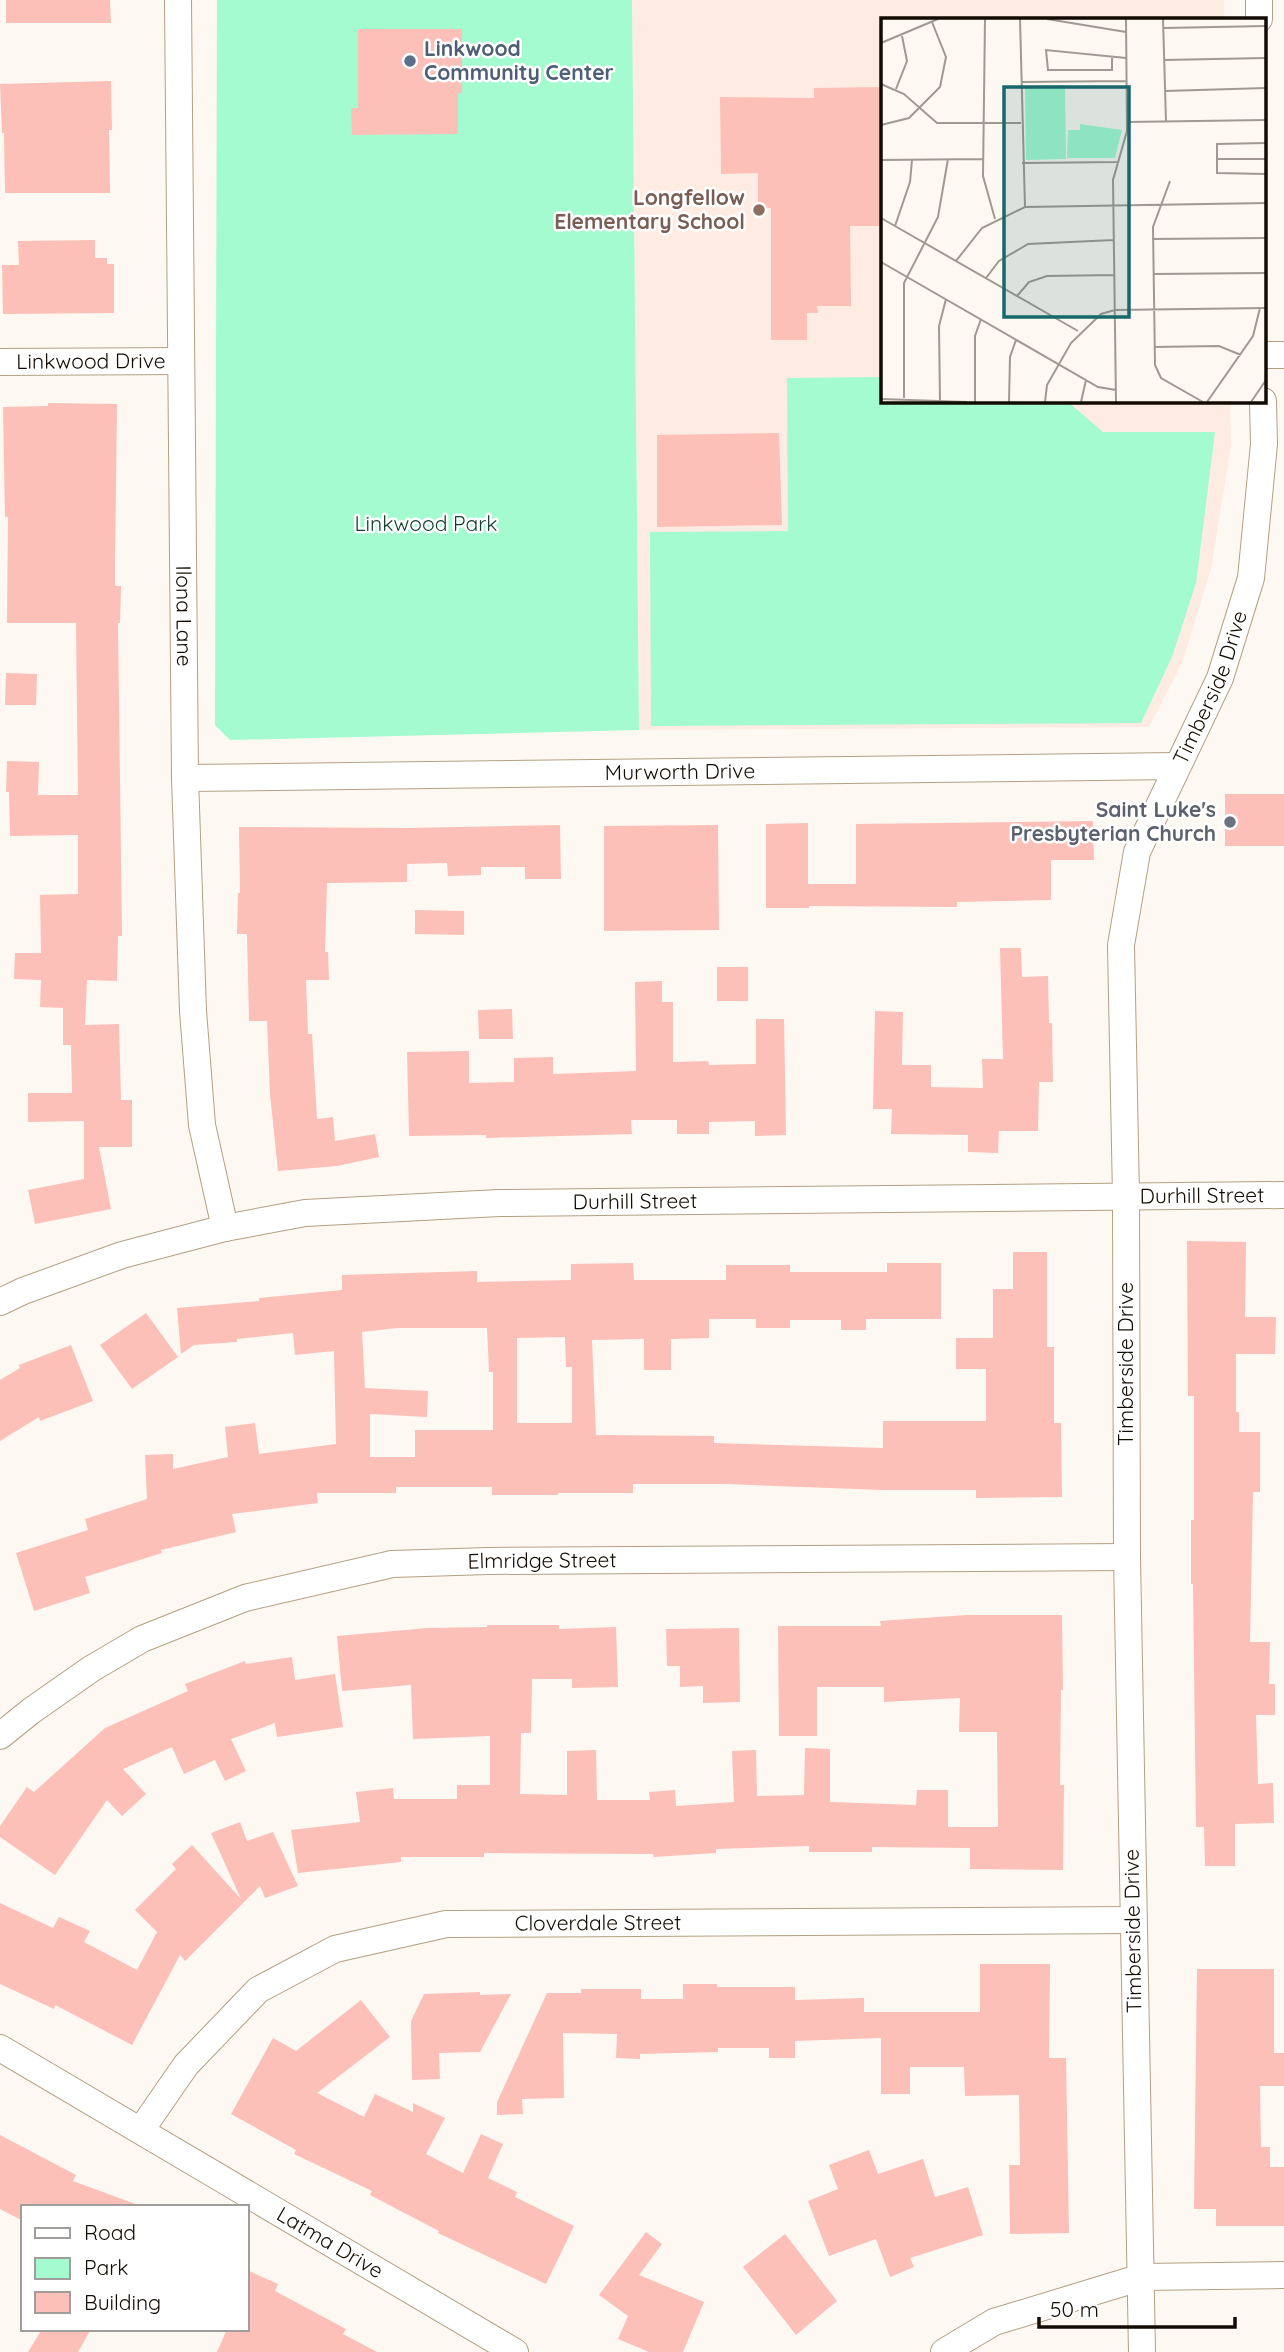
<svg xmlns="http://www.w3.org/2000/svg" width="1284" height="2352" font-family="Quicksand,sans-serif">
<rect width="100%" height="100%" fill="#fdf8f2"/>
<!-- education -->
<path fill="#feebe2" d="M632 0H1224V19H883V401H1230L1231 445 1211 569 1182 663 1149 727 639 730Z"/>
<!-- green -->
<path fill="#a3fbcf" d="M217 0H632L639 730 230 740 215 725Z
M883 377V401H1067L1103 432H1215L1196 583 1172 657 1141 723 651 726 650 532 788 531 787 378Z"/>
<!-- building -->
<path fill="#fcc0b8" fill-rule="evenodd" d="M6 0H110L111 23H6Z
M358 29H462V93H458V134L352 135 351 108H358Z
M111 81 112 130H109L110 193H5L4 133H2L0 84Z
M883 87V226H850L851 306H817L818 313H807V340H771V208H758V173L721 174 720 97 814 98V88Z
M95 240V258H107V264H114V313L3 314 2 265H19L18 241Z
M48 403 117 404 115 563V586H121L120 623H118L122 936H118L117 981 87 980 85 1025 119 1024 121 1100H132V1147H99L111 1209 35 1224 28 1190 84 1179V1121L28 1122V1093H72L71 1045H63V1008L40 1007 41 980 14 979 15 953H41L40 895 78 894V835L10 836 9 792H6L7 761 39 762 38 795H78L76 623H7L8 517H5L3 407 48 406Z
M779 433 782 525 657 527V435Z
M6 673 37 674 36 705H5Z
M1225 794H1284V846H1225Z
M1093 821 1094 860H1051V900L957 902V907L809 906V908H766V824L808 823V884H856V824Z
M560 825 561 879H525V867H481V875L448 876 447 863 407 864V882L327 883 325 952H328L329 980H306L308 1034H312L317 1119 333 1117 335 1141 375 1134 379 1157 337 1166 278 1171 270 1094 267 1021H249L247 934H237L238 893H240L239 827 406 828Z
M718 825 719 930 604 931V826Z
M415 910 464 911V935L415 934Z
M1000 948H1021L1022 977 1048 976 1049 1023H1052L1053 1082H1039L1038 1131H999L998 1153 968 1152V1135L891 1134 892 1109H873L875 1011 903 1012 902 1065H931V1087L983 1088 982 1059H1003Z
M717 967H748V1001H717Z
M662 981V1002H673V1062L708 1061 709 1065 756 1064V1019H784L786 1135 755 1136V1121L709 1122V1134H677V1120H631L632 1134 486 1138V1135L409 1136 407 1052 469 1051V1083L514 1082V1058L553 1057V1074L636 1071 635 982Z
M512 1009 513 1039H479L478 1010Z
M1187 1241 1246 1242 1245 1317H1276L1275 1354H1236V1412H1239V1432H1260V1492H1253L1250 1642H1270L1269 1684H1275V1715H1256L1258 1784 1273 1783 1274 1823 1235 1824V1866H1205L1204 1827H1196L1193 1584H1191V1520H1194V1396H1188Z
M1013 1252H1047V1347H1054V1423H1061L1062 1497 976 1498V1490H883L726 1484H633V1493H558V1495H492V1487H396V1493H317L318 1503 232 1514 236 1532 161 1550 162 1553 85 1577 90 1593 34 1611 16 1553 88 1530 85 1519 147 1499 145 1455 173 1454V1469L228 1457 225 1427 255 1423 259 1454 336 1444 334 1351 295 1355 293 1333 237 1339V1342L194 1345 181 1354 177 1308 259 1301V1298L342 1290V1275L477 1271V1282L571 1280V1264L633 1263 634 1280H726V1265H790V1272H887V1263H941V1319H866V1330H841V1320H790V1328H756V1319H709V1338L671 1339V1370H644V1339L592 1340 596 1435 714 1436V1443L883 1448V1421H986V1369H956V1338H993V1289H1013ZM397 1328H487L489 1372H493V1430H415V1457H370V1414L427 1417 428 1391 365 1388 362 1332ZM565 1337 566 1367H572V1423H517V1338Z
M146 1313 178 1357 132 1389 100 1345Z
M71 1345 93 1401 40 1421 39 1417 0 1441V1380L20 1368 19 1365Z
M966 1615H1062L1063 1690H1061L1060 1785H1064L1063 1870 970 1869V1848L872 1847V1852H809V1846L716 1849V1853L654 1857 653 1854 484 1853V1857H401V1862L298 1873 291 1830 360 1822 356 1792 393 1788 394 1799H457V1785H490V1736L413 1739 411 1685 342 1691 337 1636 428 1628 487 1627V1625H559V1629L616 1627 618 1687 572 1688V1679H532L531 1733H521L520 1794 567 1795V1751L596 1750 597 1800H650L649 1792 675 1790 676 1806 734 1802 732 1751 756 1750 757 1796 804 1795 805 1748 830 1749V1802L916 1805 917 1790H948V1827H998L997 1732H959L960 1698 884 1702V1687H817V1736H779L778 1626H881L880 1621Z
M739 1628 740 1702 703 1703V1686L680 1687V1666H667L666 1629Z
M292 1657 295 1680 335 1674 343 1727 277 1737 275 1723 231 1739 246 1771 225 1781 215 1760 184 1774 172 1747 123 1769 146 1794 122 1816 107 1800 55 1875 0 1837V1826L27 1787 34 1792 105 1728 188 1691 185 1684 245 1661 246 1664Z
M240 1822 247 1841 273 1832 298 1886 265 1898 260 1886 185 1961 180 1955 132 2045 55 2005 54 2009 0 1984V1903L53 1928 59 1917 90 1931 84 1942 137 1970 157 1932 135 1910 176 1869 172 1864 192 1845 241 1899 211 1833Z
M980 1964H1050L1049 2058H1066L1069 2233 1010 2234 1009 2165H1020L1019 2095 965 2096 964 2067H910V2094H881V2038L795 2041V2058H769V2048H718V2052L640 2054V2059L616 2058 617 2034 563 2033 564 2098 522 2099 523 2114 497 2115V2102L547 1993H581V1989H641V1999H683V1984H717V1987H795V2000L864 1998V2012H980Z
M1197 1969H1274V2053H1284V2086H1260L1261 2147H1270V2167H1284V2226H1216V2209H1194Z
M480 1992V1995L511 1994 480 2052 439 2053 440 2079 412 2080 411 2021 424 1994Z
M361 2000 390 2037 317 2093 364 2117 375 2094 413 2112V2103L445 2118 426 2154 463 2173 481 2134 503 2144 488 2178 517 2192 515 2197 574 2226 546 2284 438 2233 439 2231 370 2195 372 2191 294 2154 296 2150 231 2114 273 2038 296 2051Z
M0 2135 76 2175 73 2181 138 2205 137 2207H23V2221L0 2209Z
M869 2150 878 2174 923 2159 935 2197 968 2187 983 2235 910 2258 914 2267 890 2277 876 2239 829 2256 808 2201 838 2189 829 2165Z
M646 2232 662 2244 639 2275 704 2302 683 2352H649L618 2339 628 2316 599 2295Z
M785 2234 837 2301 796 2335 743 2267Z
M247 2270 278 2284 275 2291 346 2329 343 2334 377 2352H217L227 2329H247Z
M42 2329H91L78 2352H28Z"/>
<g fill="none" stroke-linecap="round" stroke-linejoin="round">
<defs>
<g id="street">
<path id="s1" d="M178 0 185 778 193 1011 202 1125 225 1228"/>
<path d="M1259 0V19"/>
<path d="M1265 355H1284"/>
<path id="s2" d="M0 362 181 361"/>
<path id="s3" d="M185 778 1176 766"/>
<path id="s4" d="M0 1302 23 1291 122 1255 225 1228 305 1213 499 1203 1284 1195"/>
<path id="s5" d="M0 1736 31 1711 91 1669 142 1639 245 1598 392 1564 488 1561 1127 1557"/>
<path id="s6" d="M0 2048 515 2352"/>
<path id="s7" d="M141 2130 186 2065 258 1990 335 1949 446 1924 1133 1920"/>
<path d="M944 2352 994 2322 1142 2277 1284 2275"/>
<path id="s8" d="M1142 2352 1127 1557 1126 1196 1121 945 1137 852 1220 678 1251 578 1264 444 1263 401"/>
</g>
</defs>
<!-- street casing -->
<use href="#street" stroke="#b3a082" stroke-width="28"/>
<!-- street -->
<use href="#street" stroke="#fff" stroke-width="26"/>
</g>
<!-- markers -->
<circle fill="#5c6f8a" stroke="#fff" stroke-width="2.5" cx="410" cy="61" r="7"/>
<circle fill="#8d6e63" stroke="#fff" stroke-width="2.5" cx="759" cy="210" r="7"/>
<circle fill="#6b7280" stroke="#fff" stroke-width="2.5" cx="1230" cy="822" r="7"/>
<g text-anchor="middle" stroke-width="5" stroke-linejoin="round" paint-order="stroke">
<!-- service labels -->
<g font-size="21" font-weight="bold" fill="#4e5e75" stroke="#fff" text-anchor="start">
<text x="424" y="56">Linkwood<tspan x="424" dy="24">Community Center</tspan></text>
</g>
<!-- education labels -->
<g font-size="21" font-weight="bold" fill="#785e54" stroke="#fff" text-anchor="end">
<text x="745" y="205">Longfellow<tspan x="745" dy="24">Elementary School</tspan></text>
</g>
<!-- street labels -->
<g font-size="21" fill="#120b03" stroke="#fff">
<text dy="7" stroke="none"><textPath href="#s2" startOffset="91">Linkwood Drive</textPath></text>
<text dy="7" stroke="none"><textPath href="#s1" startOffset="616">Ilona Lane</textPath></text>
<text dy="7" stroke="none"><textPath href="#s8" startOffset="1682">Timberside Drive</textPath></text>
<text dy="7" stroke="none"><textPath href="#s3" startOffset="495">Murworth Drive</textPath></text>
<text dy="7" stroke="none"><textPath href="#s4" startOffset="1216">Durhill Street</textPath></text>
<text dy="7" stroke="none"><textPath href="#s4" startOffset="649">Durhill Street</textPath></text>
<text transform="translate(1126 1364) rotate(-90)" y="7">Timberside Drive</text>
<text dy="7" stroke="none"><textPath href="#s5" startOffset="584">Elmridge Street</textPath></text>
<text dy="7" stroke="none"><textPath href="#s7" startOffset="536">Cloverdale Street</textPath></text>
<text transform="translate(1133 1931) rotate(-91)" y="7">Timberside Drive</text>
<text dy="7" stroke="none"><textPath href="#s6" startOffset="383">Latma Drive</textPath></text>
</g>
<!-- park labels -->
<g font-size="21" fill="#103c29" stroke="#fff">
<text x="426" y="531">Linkwood Park</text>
</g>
<!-- worship labels -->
<g font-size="21" font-weight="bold" fill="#5b616d" stroke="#fff" text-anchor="end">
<text x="1216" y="817">Saint Luke's<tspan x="1216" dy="24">Presbyterian Church</tspan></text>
</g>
</g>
<!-- overview -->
<g transform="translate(881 18)">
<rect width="385" height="385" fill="#fdf8f2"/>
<path d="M184 67 185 141 145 142 144 68ZM199 106 241 112 234 140H186L187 112H199Z" fill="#a3fbcf"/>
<path fill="none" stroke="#9f9992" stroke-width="2" d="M104 1 102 158 114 201M139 1 144 189M166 1 245 14M282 1 285 104M283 10 385 8M0 25 57 1M231 40V52H167L165 32 245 40M283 42 385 40M140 64 246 63M0 66 23 76 56 105H140M15 71 26 43 21 18M284 73 385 70M246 104 385 102M0 107 28 100 59 69 65 39 51 4M385 125 336 126V155L385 156M336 141H385M0 142 102 141M141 145 238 144M289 163 272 209 274 347 280 360 322 384M0 200 197 313M14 208 29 164 31 142M271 221 385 220M75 243 101 210 144 189 385 185M0 244 217 369 235 372M272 256 385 255M105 260 118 243 147 226 233 222M136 278 148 264 166 258 233 257M273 329 338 328 360 337M23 380V265L57 199 67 141M0 381 86 384M59 383 58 308 65 281M94 384V318L100 301M128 384 129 339 135 322M164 384 166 367 190 325 220 296 234 292 385 290M200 384 205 362M235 384 232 162 246 113 245 1M326 384 372 318 379 290M370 384 385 362"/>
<path fill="#19676a" fill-opacity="0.15" stroke="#19676a" stroke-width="3.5" d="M123 69H248V299H123Z"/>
<rect width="385" height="385" fill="none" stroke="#120b03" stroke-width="3.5"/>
</g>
<!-- legend -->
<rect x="21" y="2205" width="228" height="126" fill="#ffffff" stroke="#a09d9a" stroke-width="2"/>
<rect x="35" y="2228" width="35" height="10" fill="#ffffff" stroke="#a09d9a" stroke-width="2"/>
<text x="84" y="2240" font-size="21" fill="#120b03">Road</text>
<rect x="35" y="2258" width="35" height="21" fill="#a3fbcf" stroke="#a09d9a" stroke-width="2"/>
<text x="84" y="2275" font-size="21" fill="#120b03">Park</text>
<rect x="35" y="2292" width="35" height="21" fill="#fcc0b8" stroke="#a09d9a" stroke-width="2"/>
<text x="84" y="2310" font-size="21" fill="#120b03">Building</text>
<!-- scale -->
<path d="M1039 2317v10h196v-10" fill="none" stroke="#120b03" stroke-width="3.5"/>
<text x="1050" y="2317" font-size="21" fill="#120b03" stroke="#ffffff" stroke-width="5" paint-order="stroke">50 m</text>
</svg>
